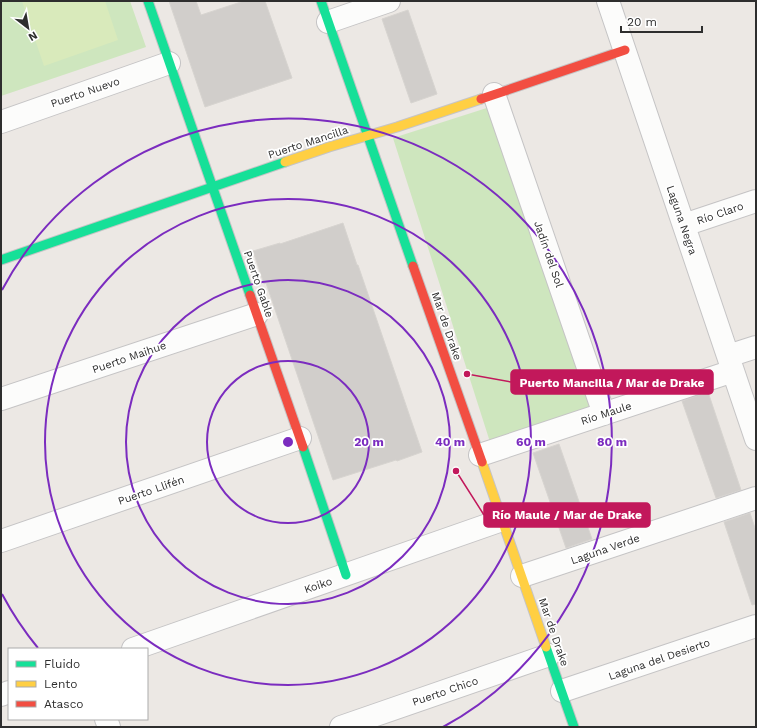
<svg xmlns="http://www.w3.org/2000/svg" width="757" height="728" font-family="'Work Sans',sans-serif">
<rect width="100%" height="100%" fill="#ece8e4"/>
<!-- green -->
<path fill="#cee6be" d="M1 1H130L146 47 1 96Z
M493 106 594 407 490 442 393 138Z"/>
<!-- pitch -->
<path fill="#d9eabb" d="M22 1H105L118 40 44 66Z"/>
<!-- building -->
<path fill="#d1cecb" stroke="#d7d4d0" d="M169 1H196L201 15 244 1H265L292 78 205 107Z
M408 10 437 94 411 103 382 19Z
M343 223 357 265H358L422 452 397 461 396 460 333 480 266 283 264 284 253 251 280 243V244Z
M708 392 741 490 716 498 682 401Z
M559 444 592 539 566 548 533 453Z
M750 513 756 531V604L752 605 724 522Z"/>
<g fill="none" stroke-linecap="round" stroke-linejoin="round">
<defs>
<path id="street" d="M608 1 756 439
M328 22 389 1
M494 94 604 414
M1 122 169 63
M684 225 756 201
M728 356 756 347
M1 399 257 314
M480 455 733 371
M1 541 300 438
M522 576 756 498
M133 649 502 520
M562 691 756 626
M1 695 9 692
M106 719 109 727
M341 727 549 655"/>
<path id="fast" d="M148 1 250 295
M321 1 413 266
M1 260 285 162
M303 447 346 575
M546 647 574 727"/>
<path id="slow" d="M285 162 329 147 397 127 481 99
M482 462 546 647"/>
<path id="jam" d="M481 99 625 50
M413 266 482 462
M250 295 303 447"/>
</defs>
<!-- street casing -->
<use href="#street" stroke="#c5c4c5" stroke-width="24"/>
<!-- fast casing -->
<use href="#fast" stroke="#c5c4c5" stroke-width="11"/>
<!-- slow casing -->
<use href="#slow" stroke="#c5c4c5" stroke-width="11"/>
<!-- jam casing -->
<use href="#jam" stroke="#c5c4c5" stroke-width="11"/>
<!-- street -->
<use href="#street" stroke="#fcfcfb" stroke-width="22"/>
<!-- fast -->
<use href="#fast" stroke="#16e098" stroke-width="9"/>
<!-- slow -->
<use href="#slow" stroke="#ffcf43" stroke-width="9"/>
<!-- jam -->
<use href="#jam" stroke="#f24e42" stroke-width="9"/>
</g>
<!-- distance rings -->
<g fill="none" stroke="#7b2cbf" stroke-width="2">
<circle cx="288" cy="442" r="81"/>
<circle cx="288" cy="442" r="162"/>
<circle cx="288" cy="442" r="243"/>
<path d="M38 648A324 324 0 0 1 2 594M2 290A324 324 0 1 1 443 727"/>
</g>
<g text-anchor="middle" stroke-width="3.5" stroke-linejoin="round" paint-order="stroke">
<!-- street labels -->
<g font-size="11" fill="#2e2e2e" stroke="#fff">
<text transform="translate(85 92) rotate(-19)" y="4">Puerto Nuevo</text>
<text transform="translate(308 142) rotate(-18)" y="4">Puerto Mancilla</text>
<text transform="translate(720 213) rotate(-19)" y="4">Río Claro</text>
<text transform="translate(682 220) rotate(71)" y="4">Laguna Negra</text>
<text transform="translate(549 254) rotate(71)" y="4">Jadín del Sol</text>
<text transform="translate(259 284) rotate(71)" y="4">Puerto Gable</text>
<text transform="translate(447 326) rotate(71)" y="4">Mar de Drake</text>
<text transform="translate(129 357) rotate(-19)" y="4">Puerto Maihue</text>
<text transform="translate(606 413) rotate(-18)" y="4">Río Maule</text>
<text transform="translate(151 490) rotate(-19)" y="4">Puerto Llifén</text>
<text transform="translate(605 549) rotate(-19)" y="4">Laguna Verde</text>
<text transform="translate(318 585) rotate(-19)" y="4">Koiko</text>
<text transform="translate(554 632) rotate(71)" y="4">Mar de Drake</text>
<text transform="translate(659 659) rotate(-19)" y="4">Laguna del Desierto</text>
<text transform="translate(445 691) rotate(-19)" y="4">Puerto Chico</text>
</g>
</g>
<circle cx="288" cy="442" r="6" fill="#7b2cbf" stroke="#fff" stroke-width="2"/>
<g font-size="12" text-anchor="middle" font-weight="bold" fill="#7b2cbf" stroke="#fff" stroke-width="3.5" stroke-linejoin="round" paint-order="stroke">
<text x="369" y="446">20 m</text>
<text x="450" y="446">40 m</text>
<text x="531" y="446">60 m</text>
<text x="612" y="446">80 m</text>
</g>
<!-- callouts -->
<path fill="none" stroke="#c2185b" stroke-width="1.5" d="M467 374L511 382M456 471L484 515"/>
<g fill="#c2185b" stroke="#fff" stroke-width="1.5">
<circle cx="467" cy="374" r="4"/>
<circle cx="456" cy="471" r="4"/>
</g>
<g fill="#c2185b" stroke="#c2185b" stroke-width="1.5">
<rect x="511" y="370" width="202" height="24" rx="4"/>
<rect x="484" y="503" width="166" height="24" rx="4"/>
</g>
<g font-size="12" text-anchor="middle" font-weight="bold" fill="#fff">
<text x="612" y="387">Puerto Mancilla / Mar de Drake</text>
<text x="567" y="519">Río Maule / Mar de Drake</text>
</g>
<!-- border -->
<rect width="757" height="728" fill="none" stroke="#2e2e2e" stroke-width="4"/>
<!-- legend -->
<rect x="8" y="648" width="140" height="72" fill="#ffffff" stroke="#ababab"/>
<rect x="16" y="661" width="20" height="6" fill="#16e098" stroke="#ababab"/>
<text x="44" y="668" font-size="12" fill="#2e2e2e">Fluido</text>
<rect x="16" y="681" width="20" height="6" fill="#ffcf43" stroke="#ababab"/>
<text x="44" y="688" font-size="12" fill="#2e2e2e">Lento</text>
<rect x="16" y="701" width="20" height="6" fill="#f24e42" stroke="#ababab"/>
<text x="44" y="708" font-size="12" fill="#2e2e2e">Atasco</text>
<!-- north arrow -->
<g transform="translate(28 28) rotate(149)" stroke="#ffffff" stroke-width="3" paint-order="stroke">
<path d="M0-3L7 15L0 10L-7 15Z" fill="#2e2e2e"/>
<text y="-6" font-size="11" font-weight="bold" text-anchor="middle" fill="#2e2e2e">N</text>
</g>
<!-- scale -->
<path d="M621 26v6h81v-6" fill="none" stroke="#2e2e2e" stroke-width="2"/>
<text x="627" y="26" font-size="12" fill="#2e2e2e" stroke="#ffffff" stroke-width="3" paint-order="stroke">20 m</text>
</svg>
